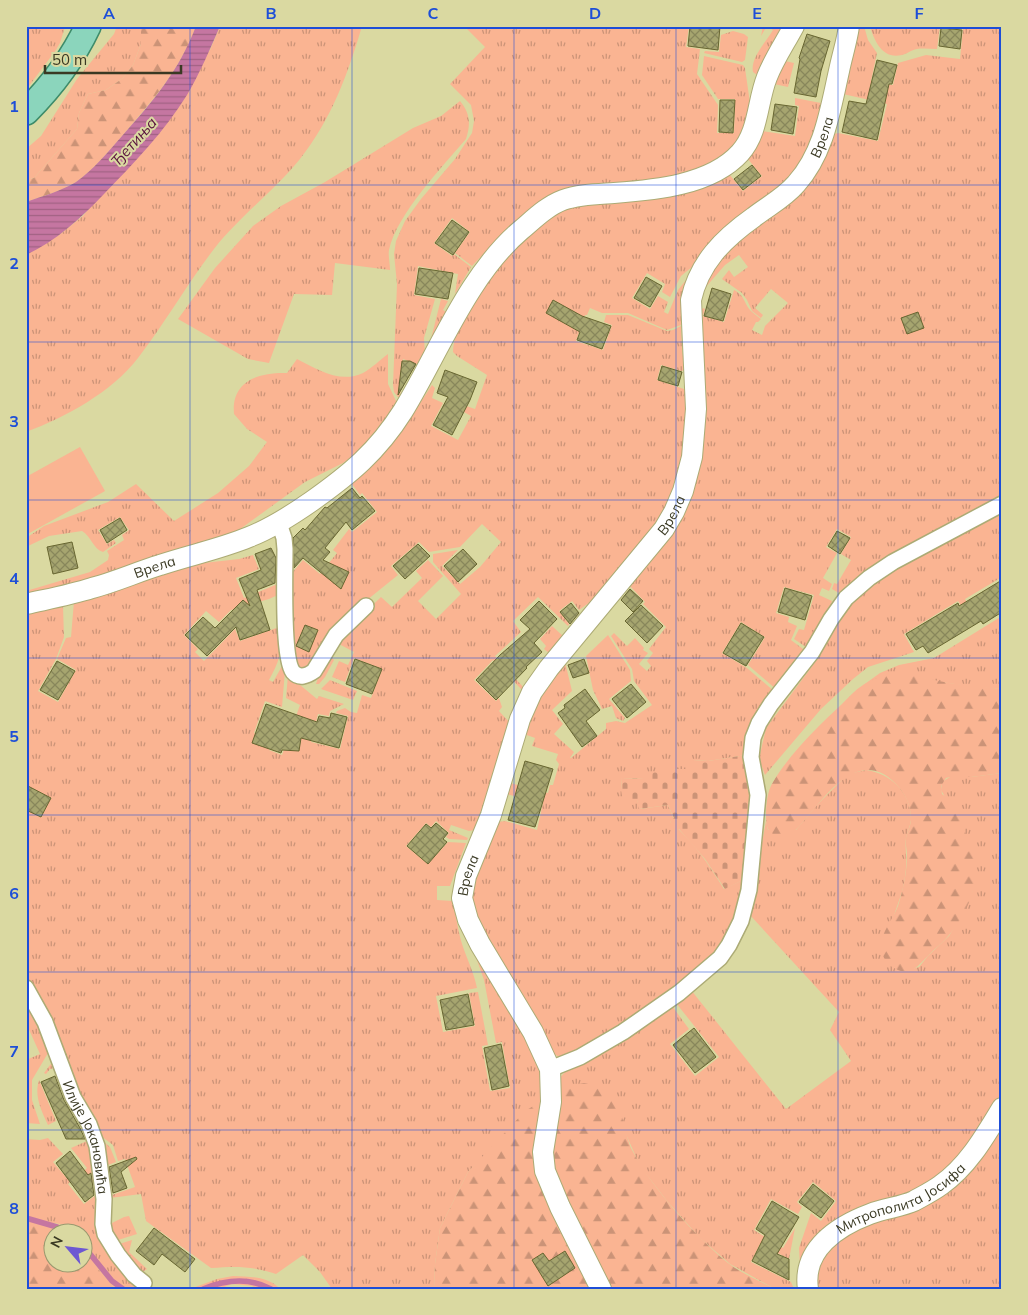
<svg xmlns="http://www.w3.org/2000/svg" width="1028" height="1315" font-family="Mulish,sans-serif">
<defs>
<pattern id="grass-tufts" width="24" height="20" patternUnits="userSpaceOnUse" patternTransform="scale(1.25)"><rect width="24" height="20" fill="#fab492"/><path d="M3 7l-1-3M5 7V3M7 7l1-3M15 17l-1-3M17 17v-4M19 17l1-3" fill="none" stroke="#cb9377"/></pattern>
<pattern id="forest-firs" width="22" height="20" patternUnits="userSpaceOnUse" patternTransform="scale(1.25)"><rect width="22" height="20" fill="#fab492"/><path d="M5 1l3.5 6h-7zM16 11l3.5 6h-7z" fill="#cb9377"/></pattern>
<pattern id="cemetery-stones" width="16" height="16" patternUnits="userSpaceOnUse" patternTransform="scale(1.25)"><rect width="16" height="16" fill="#fab492"/><path d="M2 7V4a2 2 0 0 1 4 0v3zM10 15v-3a2 2 0 0 1 4 0v3z" fill="#cb9377"/></pattern>
<pattern id="water-rules" width="6" height="5" patternUnits="userSpaceOnUse" patternTransform="scale(1.25)"><rect width="6" height="5" fill="#c576a1"/><path d="M0 2.5h6" fill="none" stroke="#a16283"/></pattern>
<pattern id="building-cross-hatch" width="8" height="8" patternUnits="userSpaceOnUse" patternTransform="scale(1.25)"><rect width="8" height="8" fill="#a6a56f"/><path d="M0 0l8 8M0 8l8-8" fill="none" stroke="#88875b"/></pattern>
</defs>
<rect width="100%" height="100%" fill="#dad9a1"/>
<!-- grass -->
<path fill="url(#grass-tufts)" d="M26 26 65 27 60 43 56 50 26 90Z
M117 26H141V44L133 65 123 78 106 90 88 94 79 113 77 129 34 178 26 180V149L41 136 77 79 114 34Z
M220 26H362C348 74 331 120 300 159 274 191 239 217 214 249 187 284 165 323 138 358 112 392 66 417 26 432V255L59 235 83 216 210 50Z
M464 26H689L686 47 700 49 697 74 718 105 717 133H734L735 99H718L702 75 704 56 743 65 745 68 750 103 747 122 739 139 727 153 699 168 657 180 538 203 514 222 472 266 455 253 470 232 452 218 434 243 452 256 454 254 471 267 455 294 458 274 418 266 414 295 435 299 424 338 425 354 419 365 403 359 400 397H398L394 392 393 385 397 284 394 254 396 241 405 221 421 199 455 159 472 133 474 121 471 105 450 84 485 47Z
M763 26H785L757 75 753 72C750 58 766 42 773 30L767 26 761 36Z
M857 26H864L868 40 877 53 871 81 893 85 898 63 926 55 960 59 963 29 940 26H1002V91L997 117 1002 127V500L844 596 832 589 834 583 837 584 851 560 841 554 851 537 837 529 826 547 837 553 823 578 832 584 829 591 822 588 819 595 832 601 825 623 809 649 794 639 799 629 804 630 814 595 784 587 776 613 789 617 788 622 797 626 791 640 807 652 777 690 748 665 765 637 741 622 722 653 747 668 775 692 746 755 708 761 694 760 693 769H677L644 779 622 778 621 790 637 800 640 809 668 805 674 819 670 822C693 840 709 865 724 889L745 879 742 898 723 947 697 971 624 1025 563 1059 554 1054 549 1045 479 925 471 896 473 883 498 822 505 821 537 830 543 803 506 794 510 783 548 793 550 785H553L559 764 556 760 558 754 532 746 535 738 524 734 538 698 565 662 572 691 552 710 563 724 554 734 574 752 570 758H571L606 729V723L616 721 625 723 652 705 634 681 632 669 611 636 614 633 627 646 635 638 644 648 643 650 648 653 639 664 647 671 651 666 647 661 653 653 649 649 666 627 643 604 645 602 629 585 682 515 700 312 703 308 705 309 703 316 724 322 734 290C745 296 743 301 750 310 753 313 757 316 761 319L758 322H756L752 330 762 335 765 326 788 303 771 289 755 308 763 315 761 318 752 311 747 300 742 293 722 279 729 270 734 277 748 267 739 255 725 265 705 288 715 264 834 134 838 133 878 141 887 104 843 94Z
M870 26H940L937 49C930 49 923 48 917 49 911 50 907 54 902 55 883 60 874 41 870 26Z
M733 31 744 34 748 37 745 60 742 62 704 53 705 51 719 52 721 35Z
M785 61 794 63 788 87 774 84Z
M795 98 821 103 814 132 806 153 791 177 701 253 692 267 681 276 670 297 662 292 665 284 647 273 632 298 650 309 658 296 668 302 664 312 668 314 678 290 686 280 681 325 667 330 628 313H602L590 308 587 315H585L576 341 603 350 612 325 604 322 606 315H628L667 331 673 330 681 326 682 350 685 370 681 371 661 365 657 380 684 389 687 393 682 461 675 487 657 522 597 597 579 610 572 601 559 611 569 624 568 626 538 597 513 621 521 632 495 656 524 688 523 691 493 660 474 680 496 701 499 698 502 707 499 711 510 723 484 811 474 830 469 831 451 825 449 830 468 838 467 840 449 839 446 837 449 833 436 821 431 827 426 823 406 846 428 864 448 842 466 843 450 886H437V900L453 901C456 916 458 932 463 947 468 961 474 973 477 988L436 996 443 1032 475 1026 469 993 478 992 488 1045 482 1046 490 1091 510 1088 502 1042 496 1043 484 980 473 949 525 1035 541 1072 543 1100 468 1172 440 1228 435 1264 434 1289H332L320 1272 303 1255 276 1274C251 1266 237 1266 211 1268L146 1221 141 1194 110 1198 109 1196 135 1187 125 1159 118 1161 113 1145 97 1133 26 980V613L63 606 64 637 56 659 38 691 58 702 76 670 57 659 66 638 71 637 74 601 195 564 239 559 253 555 259 569 236 578 244 598 280 583V594L269 599 231 610 219 622 206 611 184 635 198 649 195 652 204 661 235 629 240 641 282 626C283 649 280 660 269 680L273 682 286 659 282 707 265 701 254 733 272 740 269 750 282 755 300 705 286 698 288 675 317 699 319 696 344 704 330 711 329 716 318 714 311 742 340 749 348 716 336 713 337 711 345 708 351 712 357 713 362 695 371 698 382 669 354 658 345 682 332 677 339 661 348 665 354 652 339 644 332 658 334 660 325 677 319 684H316L321 669 342 635 381 597 392 607 422 578 416 571 428 560 443 576 418 601 436 619 461 594 433 562V554L458 550 442 566 460 584 480 567 501 542 482 524 460 547 429 552 419 542 391 566 398 575 367 600 305 673 293 664 290 575 303 560 320 574 337 553 333 550 349 529 352 532 377 512 362 493 360 495 352 484 383 455 401 432 432 385 435 388 432 398 443 403 431 426 458 440 471 416 448 403 449 400 475 409 487 375 457 356 453 352C453 324 490 278 508 257 514 250 519 242 525 236 538 225 552 216 566 208L729 174 743 191 762 176 747 158 762 131 795 136 799 106 795 105Z
M460 101C470 113 471 124 466 139 443 166 396 215 389 250 388 256 390 263 390 270L335 263 332 295 294 294 269 363 248 359 178 319 215 268 253 226 281 206 325 182 413 128 441 116Z
M441 299 448 301 443 310 446 312 431 339Z
M388 354V384L396 401 395 407 361 450 343 463 305 482 232 535 95 579 26 596V591L90 572 108 560 109 555 107 551 124 540 122 535 129 530 120 517 98 530 107 544 114 540 116 543 103 552C93 549 91 536 82 531L49 536 26 547V538L44 526 108 502 136 484 174 521 218 493 249 466 267 442 247 429 234 414C231 381 259 372 287 373L297 359C317 369 340 384 363 373 372 368 380 360 388 354Z
M1002 509V577L965 599 971 610 966 613 958 601 904 634 914 652 868 667 853 679 821 709 765 775 759 759 766 728 819 657 840 621 857 597 874 581Z
M1002 616V689C984 688 966 686 948 683 915 678 893 668 862 686L880 673 899 665 934 658Z
M552 626 563 636 549 653 544 649 546 646 540 639Z
M608 635 630 670 631 681 609 699 625 718 623 721 616 718 612 706 602 709 593 690 586 656Z
M330 680 357 691 353 700 321 689Z
M866 770C891 773 912 794 911 820 910 827 907 832 906 838 905 843 906 849 906 854 907 866 905 880 902 892 899 901 896 909 893 918 886 933 877 944 886 960L906 971 919 967 928 956 949 936 966 908 973 890 945 797 941 790 942 782 950 777H971L1002 773V1092L974 1139 947 1169 916 1191 860 1206 843 1216 800 1266 799 1248 811 1213 821 1221 836 1201 813 1182 797 1202 802 1207 798 1214 771 1199 754 1230 783 1248 795 1228 789 1259 760 1244 751 1262 791 1282 794 1289H775L730 1264 700 1238 667 1201 640 1166 625 1132 558 1092 559 1079 564 1073 600 1053 672 1006 689 1029 670 1044 695 1076 719 1057 676 1003 691 990 786 1109 851 1061 830 1030 839 1012 749 914 766 821 768 830H796L816 806 848 774Z
M26 1007H30L51 1048 32 1080V1100L40 1124 26 1123V1060L40 1054 26 1023Z
M56 1057 90 1137 97 1186 83 1172 87 1168 71 1148 87 1141 55 1068 50 1069 46 1074 44 1073Z
M39 1080 56 1121 48 1125C41 1110 34 1096 39 1080Z
M1002 1125V1289H817L815 1278 822 1255 844 1234 944 1194 968 1175Z
M48 1138 63 1154 53 1162 70 1182 68 1184 84 1204 100 1192 99 1219 142 1289 115 1288 99 1270 83 1246 82 1232C68 1232 70 1227 60 1224 48 1222 37 1223 26 1218V1139L40 1140Z
M99 1138 110 1147 116 1162 105 1166Z
M129 1216 137 1234 115 1241 108 1229 110 1224 124 1217Z
M132 1240 129 1252 147 1269 141 1273 116 1245Z
M233 1276C250 1277 268 1276 280 1289H257L252 1286 232 1284 219 1289H190L217 1279Z"/>
<!-- forest -->
<path fill="url(#forest-firs)" d="M141 26H196C180 70 152 101 122 136 108 152 93 170 76 182 61 191 43 196 26 202V180L34 178 77 129 79 113 88 94 106 90 123 78 133 65 141 44Z
M1002 91V127L997 117Z
M893 674H904L949 683 1002 689V773L971 777H950L946 778 941 786 942 794C944 796 947 797 948 799 958 809 977 859 976 873 975 895 963 919 949 935 943 943 935 948 929 955 919 964 912 977 896 969 887 965 881 956 881 946 881 933 893 919 898 906 903 890 907 872 907 855 907 849 905 844 906 838 907 832 911 826 911 819 911 805 905 793 895 783 861 749 830 790 808 816 803 821 798 829 792 833 787 837 779 838 773 834 767 831 766 823 766 817 766 806 767 791 773 782 789 755 819 725 842 704 849 697 855 690 863 685 872 679 882 676 893 674Z
M584 1083C593 1085 606 1086 613 1093 621 1102 625 1136 632 1150 652 1188 695 1236 728 1263 741 1273 760 1281 775 1289H434L435 1264 440 1228 468 1172 525 1111 565 1087Z
M26 1218 33 1221 62 1225 72 1232H52V1262H82L83 1246 99 1270 116 1289H26Z"/>
<!-- cemetery -->
<path fill="url(#cemetery-stones)" d="M746 755 751 786 745 879 725 889 705 859 679 829 677 831 670 822 674 818 668 805 639 809 637 800 623 801 621 790 622 778 643 779 644 773 677 769H692L693 760 708 761Z"/>
<!-- pitch -->
<path fill="#fab492" d="M80 447 105 491 26 535V477Z"/>
<!-- water -->
<path fill="url(#water-rules)" d="M196 26H220C210 49 200 73 187 95 164 132 134 163 104 194 81 218 56 241 26 255V202C43 196 61 191 76 182 93 170 108 152 122 136 153 101 179 71 196 26Z"/>
<g fill="none" stroke-linecap="round" stroke-linejoin="round">
<!-- stream -->
<path stroke="#c576a1" stroke-width="5.5" d="M26 1218 57 1227 67 1232
M82 1244 112 1281 123 1289
M203 1289C225 1280 249 1277 271 1289"/>
</g>
<!-- building -->
<path fill="url(#building-cross-hatch)" stroke="#686631" d="M690 26H720L718 50 688 46Z
M941 28 962 30 960 49 939 46Z
M807 34 830 41 821 71 816 97 794 93 800 59 799 58Z
M877 60 897 65 892 84H889L877 140 842 132 849 101 866 104Z
M720 100H735L733 133 719 132Z
M775 104 797 107 793 134 771 130Z
M752 165 761 176 743 190 734 179Z
M452 220 469 232 453 255 435 243Z
M419 268 453 273 448 299 415 294Z
M646 277 662 286 650 307 634 298Z
M712 288 731 294 723 321 704 316Z
M553 300 582 316 611 326 602 349 577 340 580 332 546 313Z
M918 312 924 328 907 334 901 318Z
M402 361H410L416 364 398 395Z
M662 366 682 372 678 386 658 380Z
M445 370 477 382 470 400 452 435 433 425 448 397 437 393Z
M352 488 360 498 362 496 375 511 352 530 346 522 325 548 330 552 323 560 349 572 341 589 303 558 294 568 293 538 303 528 305 530 325 507 327 508Z
M120 518 127 530 107 543 100 530Z
M837 531 850 538 840 554 828 546Z
M72 542 78 568 53 574 47 547Z
M418 544 430 556 405 579 393 566Z
M271 548 276 558 275 583 257 590 270 630 240 640 236 627 207 656 185 635 203 617 215 628 243 600 250 606 239 579 261 570 255 554Z
M463 549 477 564 458 582 444 566Z
M1002 580V612L983 624 981 621 928 653 923 646 916 650 906 634 958 603 959 606Z
M785 588 812 596 805 620 778 612Z
M630 589 643 601 633 612 621 600Z
M539 601 557 619 534 643 542 652 526 667 527 668 496 700 476 680 500 655 530 629 520 620Z
M571 603 579 613 570 624 560 612Z
M641 605 663 626 647 643 625 621Z
M741 623 764 637 746 666 723 653Z
M305 625 318 630 309 652 296 646Z
M355 659 382 669 372 694 346 684Z
M584 659 589 673 573 678 568 665Z
M57 661 75 671 58 700 40 690Z
M631 684 646 702 627 718 612 699Z
M585 689 600 710 586 721 597 736 582 747 558 713 565 708 564 705Z
M266 704 317 722 319 716 330 718 331 713 347 717 339 748 301 738 299 751 282 750 281 753 252 743Z
M525 761 553 769 535 827 508 820Z
M26 785 51 798 41 817 26 810Z
M436 823 448 833 443 839 447 842 428 864 407 846 426 824 431 828Z
M468 994 474 1025 446 1030 440 1000Z
M694 1028 716 1057 695 1073 673 1045Z
M501 1044 509 1086 492 1090 484 1048Z
M55 1076 64 1100 80 1128 85 1139H66L41 1082Z
M70 1151 88 1175 91 1173 94 1195 85 1202 56 1163Z
M136 1157 137 1159 121 1172 127 1188 113 1193 109 1167Z
M813 1184 834 1201 821 1218 799 1202Z
M772 1201 799 1217 777 1254 789 1259V1280L752 1261 765 1235 756 1229Z
M154 1228 195 1259 185 1272 162 1254 154 1265 136 1251Z
M565 1251 575 1268 548 1286 532 1260 543 1253 549 1261Z"/>
<g fill="none" stroke-linecap="round" stroke-linejoin="round">
<defs>
<g id="minor">
<path d="M279 523 284 538 285 549C285 570 282 658 293 672 299 679 307 676 314 671L336 635 366 606"/>
<path id="s1" d="M26 988 45 1022 73 1097 89 1124 97 1146 104 1199 103 1224 105 1234 118 1255 134 1275 144 1283"/>
<path d="M550 1069 580 1057 623 1032 679 993 720 958 729 945 741 921 749 890 758 795 751 757 753 738 759 723 771 704 812 652 831 619 846 598 869 578 893 562 1002 504"/>
</g>
<g id="tertiary">
<path id="s2" d="M26 604C48 599 70 595 92 588 115 582 137 572 160 565 190 555 220 549 249 537 272 528 292 515 312 501 350 474 377 452 403 411 439 352 468 275 521 230 534 219 547 206 563 200 579 194 598 194 614 193 655 190 711 185 740 153 759 132 757 102 767 77 774 59 785 43 794 26"/>
<path id="s3" d="M601 1289 560 1207 545 1171 543 1152 551 1102 550 1069 533 1032 480 944 468 920 462 898 466 876 491 815 520 719 532 692 549 668 664 529 674 512 683 491 692 457 696 409 691 300C699 263 723 239 754 217 768 206 784 198 796 184 824 153 830 111 839 71 842 56 847 41 849 26"/>
<path id="s4" d="M808 1289C802 1249 838 1226 870 1214 885 1208 901 1207 914 1201 923 1196 933 1191 941 1185 968 1166 985 1136 1002 1108"/>
</g>
<path id="primary" d="M26 112C51 87 73 58 88 26"/>
</defs>
<!-- minor casing -->
<use href="#minor" stroke="#acab75" stroke-width="18"/>
<!-- tertiary casing -->
<use href="#tertiary" stroke="#acab75" stroke-width="22"/>
<!-- primary casing -->
<use href="#primary" stroke="#3d8c6a" stroke-width="28"/>
<!-- minor -->
<use href="#minor" stroke="#fff" stroke-width="15"/>
<!-- tertiary -->
<use href="#tertiary" stroke="#fff" stroke-width="20"/>
<!-- primary -->
<use href="#primary" stroke="#8bd5bc" stroke-width="25"/>
</g>
<!-- grid -->
<path fill="none" stroke="#1d4ed8" stroke-width="1" stroke-opacity="0.55" d="M190 26V1289M352 26V1289M514 26V1289M676 26V1289M838 26V1289M26 185H1002M26 342H1002M26 500H1002M26 658H1002M26 815H1002M26 972H1002M26 1130H1002"/>
<g text-anchor="middle" stroke-width="4" stroke-linejoin="round" paint-order="stroke">
<!-- street labels -->
<g font-size="14" fill="#3a3923" stroke="#dad9a1">
<text dy="5" stroke="none"><textPath href="#s3" startOffset="1304">Врела</textPath></text>
<text dy="5" stroke="none"><textPath href="#s3" startOffset="870">Врела</textPath></text>
<text dy="5" stroke="none"><textPath href="#s2" startOffset="134">Врела</textPath></text>
<text dy="5" stroke="none"><textPath href="#s3" startOffset="450">Врела</textPath></text>
<text dy="5" stroke="none"><textPath href="#s1" startOffset="162">Илије Јокановића</textPath></text>
<text dy="5" stroke="none"><textPath href="#s4" startOffset="141">Митрополита Јосифа</textPath></text>
</g>
<!-- water labels -->
<g font-size="15" font-style="italic" fill="#58113e" stroke="#dad9a1">
<text transform="translate(134 142) rotate(-48)" y="5">Ђетиња</text>
</g>
</g>
<!-- border -->
<rect width="1028" height="1315" fill="none" stroke="#dad9a1" stroke-width="55"/>
<!-- north arrow -->
<g transform="translate(68 1248) rotate(298)"><circle r="24" fill="#dad9a1" stroke="#9a996f"/>
<path d="M0-4L9 19L0 12L-9 19Z" fill="#6d58d2"/>
<text y="-8" font-size="14" font-weight="bold" text-anchor="middle" fill="#3a3923">N</text>
</g>
<!-- scale -->
<path d="M45 65v8h136v-8" fill="none" stroke="#3a3923" stroke-width="2.5"/>
<text x="52" y="65" font-size="15" fill="#3a3923" stroke="#dad9a1" stroke-width="4" paint-order="stroke">50 m</text>
<rect x="28" y="28" width="972" height="1260" fill="none" stroke="#1d4ed8" stroke-width="2"/>
<g font-size="16" text-anchor="middle" font-weight="bold" fill="#1d4ed8">
<text x="109" y="19">A</text>
<text x="271" y="19">B</text>
<text x="433" y="19">C</text>
<text x="595" y="19">D</text>
<text x="757" y="19">E</text>
<text x="919" y="19">F</text>
<text x="14" y="112">1</text>
<text x="14" y="269">2</text>
<text x="14" y="427">3</text>
<text x="14" y="584">4</text>
<text x="14" y="742">5</text>
<text x="14" y="899">6</text>
<text x="14" y="1057">7</text>
<text x="14" y="1214">8</text>
</g>
</svg>
